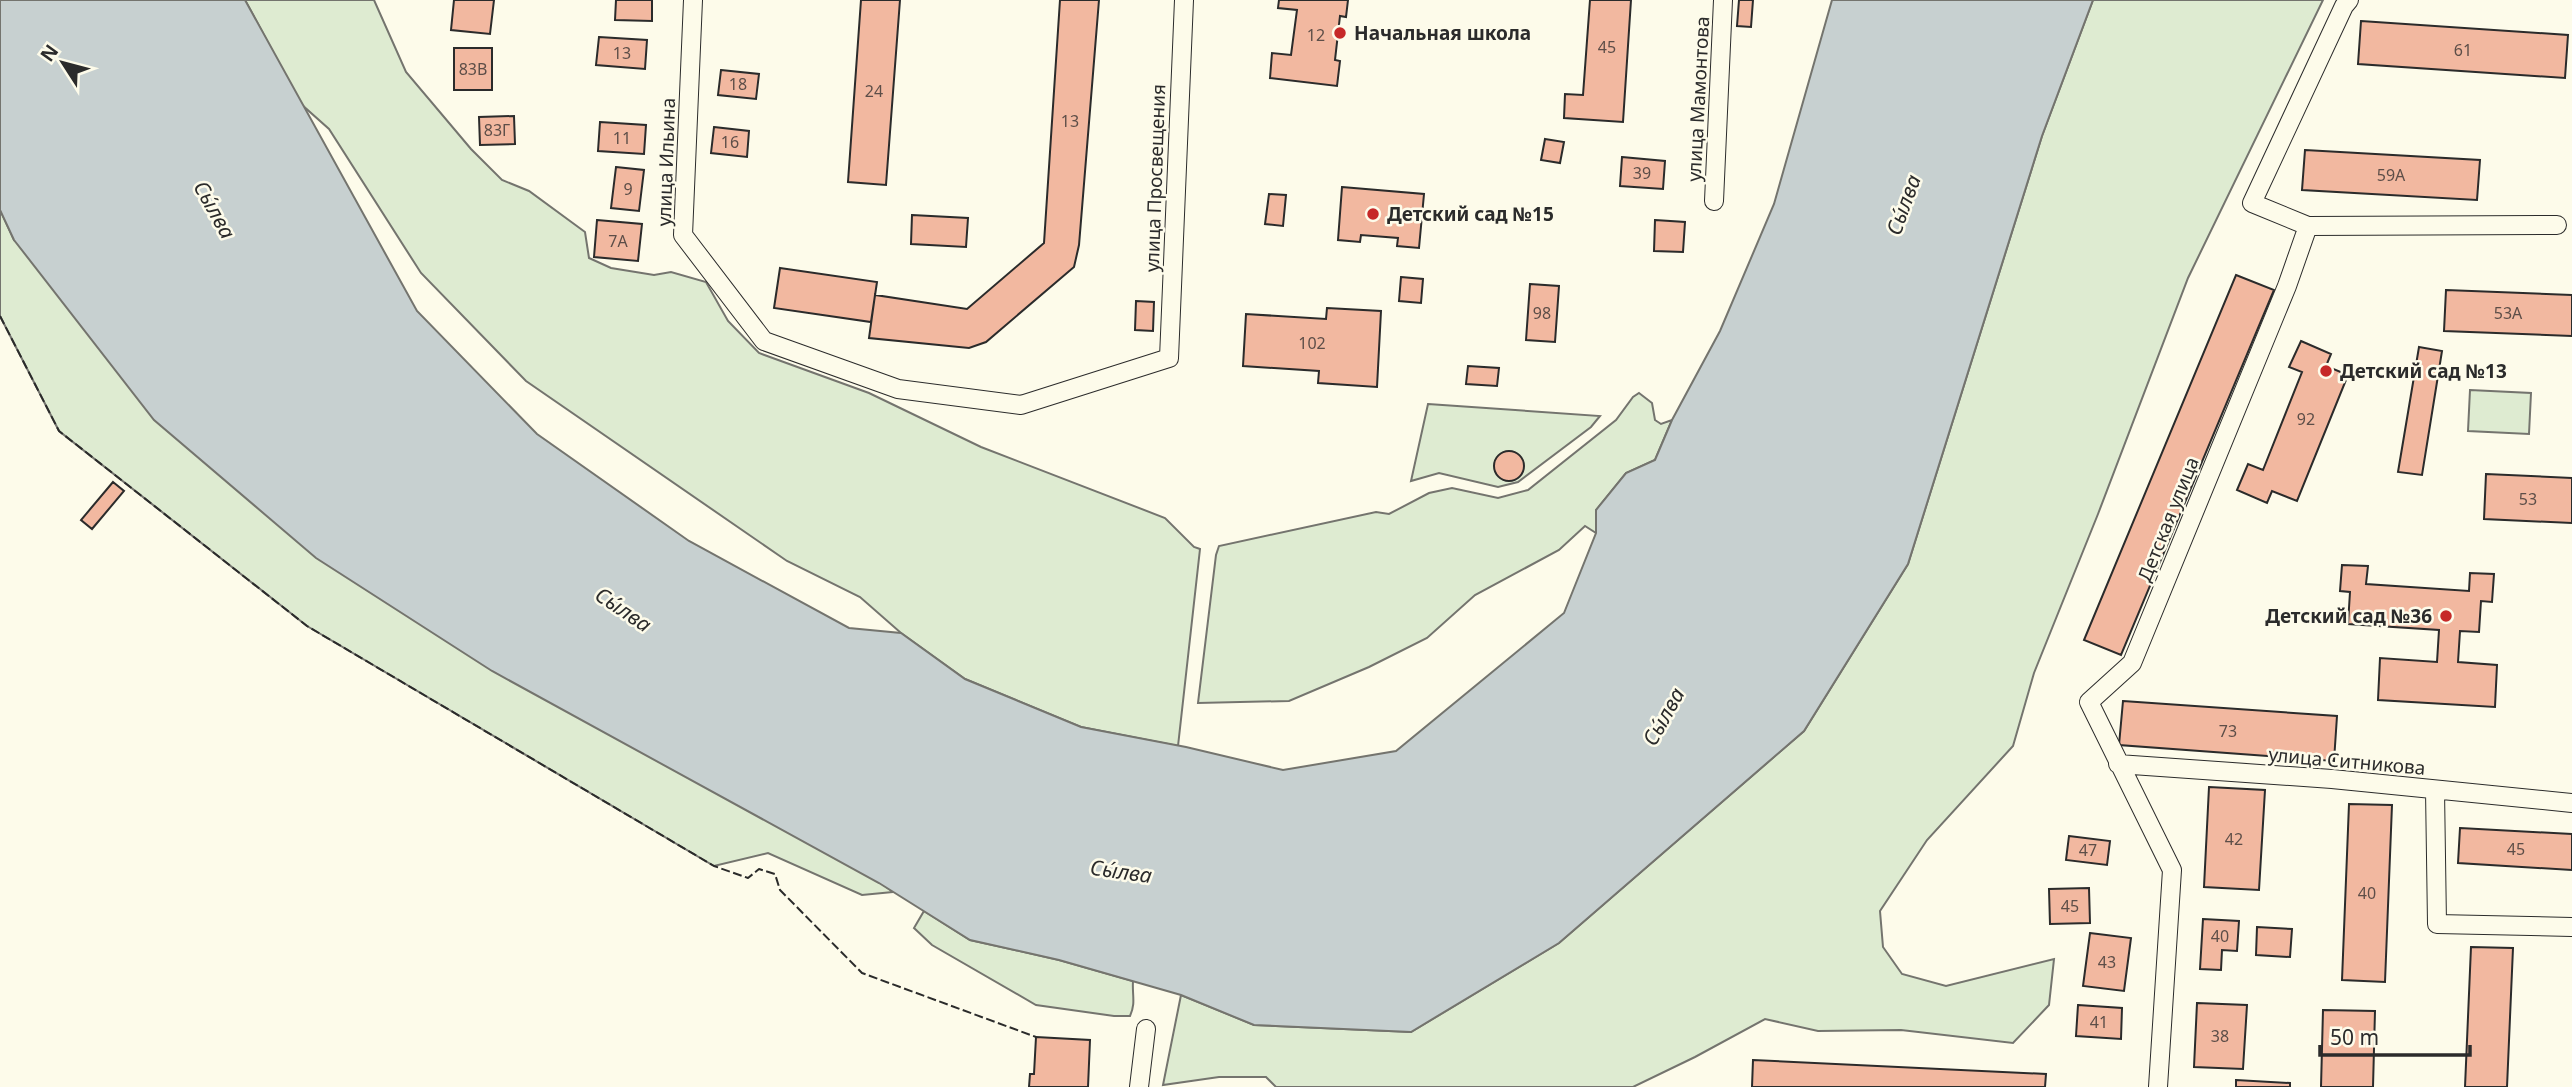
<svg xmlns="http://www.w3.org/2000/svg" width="2572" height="1087" font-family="'Noto Sans',sans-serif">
<rect width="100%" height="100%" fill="#fdfbea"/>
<!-- green -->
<path fill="#deebd1" stroke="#74746e" stroke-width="2" d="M245 0H374L406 72 471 149 502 180 529 191 585 232 589 258 611 268 654 275 671 272 706 282 728 321 759 353 869 393 981 447 1165 518 1194 547 1200 549 1178 746 1081 727 965 679 901 633 860 597 787 561 526 381 421 273 329 129 301 104Z
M2093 0H2323L2188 278 2098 514 2034 673 2013 746 1927 840 1880 911 1883 947 1902 974 1946 986 2054 959 2049 1005 2013 1043 1901 1030 1818 1031 1765 1019 1695 1057 1633 1087H1276L1266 1077H1219L1163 1085 1181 995 1254 1025 1411 1032 1559 943 1804 731 1908 564 2042 136Z
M0 210 14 240 893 892 862 895 768 853 714 866 307 626 59 431 0 316Z
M2470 390 2531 393 2529 434 2468 431Z
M1639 393 1652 403 1655 420 1661 424 1672 420 1655 460 1626 473 1596 510V533L1585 526 1559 550 1475 595 1427 638 1369 667 1289 701 1198 703 1216 555 1219 546 1376 512 1389 514 1429 493 1452 488 1498 498 1528 490 1616 420 1633 397Z
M1428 404 1600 416 1591 427 1518 482 1498 487 1439 473 1411 481Z
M924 911 970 940 1059 960 1133 981C1132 995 1136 1003 1130 1016H1114L1036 1005 932 945 914 928Z"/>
<!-- water -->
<path fill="#c7d0d0" stroke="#74746e" stroke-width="2" d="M0 0H245L417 311 537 434 689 541 849 628 901 633 965 679 1081 727 1186 747 1283 770 1396 751 1564 613 1596 533V510L1626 473 1655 460 1672 420 1720 331 1774 204 1832 0H2093L2042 136 1908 564 1804 731 1559 943 1411 1032 1254 1025 1181 995 1059 960 970 940 879 883 492 671 316 558 154 420 14 240 0 210Z"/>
<!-- building -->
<path fill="#f2b8a0" stroke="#2b2b2b" stroke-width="2" d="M454 0H494L490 34 451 30Z
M616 0H652V21L615 20Z
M861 0H900L886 185 848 182Z
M1060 0H1099L1079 245 1074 267 986 342 969 348 869 338 875 295 967 309 1044 243Z
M1279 0H1348L1346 17 1340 16 1335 60 1340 61 1337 86 1270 78 1272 53 1291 55 1297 10 1278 8Z
M1590 0H1631L1623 122 1564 118 1565 94 1583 95Z
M1739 0H1753L1751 27 1737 26Z
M2361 21 2568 35 2565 78 2358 64Z
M599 37 647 40 645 69 596 65Z
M454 48H492V90H454Z
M721 70 759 74 756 99 718 95Z
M514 116 515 144 480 145 479 117Z
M600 122 646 125 644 154 598 151Z
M714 127 749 131 747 157 711 153Z
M1545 139 1564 142 1560 163 1541 160Z
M2305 150 2480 160 2477 200 2302 190Z
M1622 157 1665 161 1663 189 1620 186Z
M616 167 644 170 639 211 611 208Z
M1342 187 1424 194 1419 248 1397 246 1398 238 1361 235 1360 242 1338 240Z
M1269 194 1286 195 1283 226 1265 224Z
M912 215 968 218 966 247 911 244Z
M597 220 642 224 638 261 594 257Z
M1655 220 1685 222 1683 252 1654 251Z
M780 268 877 282 871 322 774 308Z
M2236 275 2274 290 2121 655 2084 640Z
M1401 277 1423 279 1421 303 1399 301Z
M1530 284 1559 286 1555 342 1526 340Z
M2446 290 2572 295V336L2444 331Z
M1136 301 1154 302 1153 331 1135 330Z
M1327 308 1381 311 1377 387 1318 383 1319 371 1243 366 1246 314 1326 319Z
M2301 341 2331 354 2326 366 2348 375 2297 501 2272 491 2267 503 2237 490 2248 464 2263 470 2302 372 2289 367Z
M2419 347 2442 351 2422 475 2398 472Z
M1468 366 1499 368 1497 386 1466 384Z
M1494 466a15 15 0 1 1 30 0a15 15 0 1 1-30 0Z
M2486 474 2572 478V523L2484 519Z
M113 482 124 491 92 529 81 520Z
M2342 565 2368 566 2366 584 2469 591 2470 573 2494 574 2492 602 2481 601 2479 632 2460 631 2458 662 2497 665 2495 707 2378 700 2380 658 2437 662 2439 630 2348 624 2350 592 2340 591Z
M2123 701 2337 716 2334 761 2119 745Z
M2209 787 2265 790 2259 890 2204 887Z
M2349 804 2392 805 2385 982 2342 980Z
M2460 828 2572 834V870L2458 863Z
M2069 836 2110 841 2107 865 2066 860Z
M2089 888 2090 923 2050 924 2049 889Z
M2203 919 2239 921 2237 951 2222 950 2221 970 2200 969Z
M2257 927 2292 929 2290 957 2256 955Z
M2090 933 2131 938 2124 991 2083 986Z
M2471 947 2513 948 2507 1087H2465Z
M2197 1003 2247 1005 2243 1069 2194 1067Z
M2078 1005 2122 1008 2121 1039 2076 1036Z
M2323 1010 2375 1011 2373 1087H2321Z
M1036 1037 1090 1040 1088 1087H1029L1030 1074H1034Z
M1753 1060 2046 1074 2045 1087H1752Z
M2236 1080 2290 1083V1087H2236Z"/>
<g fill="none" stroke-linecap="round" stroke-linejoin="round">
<defs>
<path id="street" d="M693 0 683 235 764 341 898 389 1021 405 1169 358 1184 0
M1714 201 1723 0
M2308 226 2557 225
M2118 764 2332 779 2572 803
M2435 790 2437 924 2572 927
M1139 1087 1146 1029
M2158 1087 2172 870 2089 702 2132 663 2287 286 2308 226 2252 203 2344 6 2349 0"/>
</defs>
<!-- street casing -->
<use href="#street" stroke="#2b2b2b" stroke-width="20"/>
<!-- street -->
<use href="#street" stroke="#fdfbea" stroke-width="18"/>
<!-- fence -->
<path stroke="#2b2b2b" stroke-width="2" stroke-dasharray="9 3.5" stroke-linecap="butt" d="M0 316 59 431 307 626 714 866 748 878 759 869 775 874 780 890 862 973 1036 1037"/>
</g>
<!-- markers -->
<g fill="#c62828" stroke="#fdfbea" stroke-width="2.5">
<circle cx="1340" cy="33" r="7"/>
<circle cx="1373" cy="214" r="7"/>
<circle cx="2326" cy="371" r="7"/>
<circle cx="2446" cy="616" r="7"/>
</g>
<g text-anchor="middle" stroke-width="5" stroke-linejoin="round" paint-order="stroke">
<!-- number labels -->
<g font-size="16" fill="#5d4e48">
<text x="1316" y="41">12</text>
<text x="1607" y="53">45</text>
<text x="2463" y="56">61</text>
<text x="622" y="59">13</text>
<text x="473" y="75">83В</text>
<text x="738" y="90">18</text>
<text x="874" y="97">24</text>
<text x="1070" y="127">13</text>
<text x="497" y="136">83Г</text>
<text x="622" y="144">11</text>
<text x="730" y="148">16</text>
<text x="1642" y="179">39</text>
<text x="2391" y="181">59А</text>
<text x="628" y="195">9</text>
<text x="618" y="247">7А</text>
<text x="1542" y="319">98</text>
<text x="2508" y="319">53А</text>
<text x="1312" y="349">102</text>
<text x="2306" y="425">92</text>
<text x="2528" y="505">53</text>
<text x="2228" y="737">73</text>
<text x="2234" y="845">42</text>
<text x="2516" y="855">45</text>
<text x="2088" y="856">47</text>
<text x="2367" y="899">40</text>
<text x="2070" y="912">45</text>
<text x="2220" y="942">40</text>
<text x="2107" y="968">43</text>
<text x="2099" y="1028">41</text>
<text x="2220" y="1042">38</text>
</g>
<!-- poi labels -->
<g font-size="19" font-weight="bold" fill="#2b2b2b" stroke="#fdfbea" text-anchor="start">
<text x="1354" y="40">Начальная школа</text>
<text x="1387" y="221">Детский сад №15</text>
<text x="2340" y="378">Детский сад №13</text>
<text x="2432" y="623" text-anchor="end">Детский сад №36</text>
</g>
<!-- street labels -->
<g font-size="19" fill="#2b2b2b" stroke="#fdfbea">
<text transform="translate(1698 99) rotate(-87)" y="7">улица Мамонтова</text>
<text transform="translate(666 162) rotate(-88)" y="7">улица Ильина</text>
<text transform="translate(1155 178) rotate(-88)" y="7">улица Просвещения</text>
<text transform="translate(2168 519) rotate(-68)" y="7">Детская улица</text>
<text transform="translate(2347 761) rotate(5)" y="7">улица Ситникова</text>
</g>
<!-- water labels -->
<g font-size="21" font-style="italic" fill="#2b2b2b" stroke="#fdfbea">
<text transform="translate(1904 205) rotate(-70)" y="7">Сы́лва</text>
<text transform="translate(214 210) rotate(61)" y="7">Сы́лва</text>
<text transform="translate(623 610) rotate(34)" y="7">Сы́лва</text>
<text transform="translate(1664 717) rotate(-61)" y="7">Сы́лва</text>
<text transform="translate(1121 872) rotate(8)" y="7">Сы́лва</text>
</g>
</g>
<!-- north arrow -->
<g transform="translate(63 63) rotate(306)" stroke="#fdfbea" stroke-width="5" paint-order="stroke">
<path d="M0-5L12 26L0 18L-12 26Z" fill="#2b2b2b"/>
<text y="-10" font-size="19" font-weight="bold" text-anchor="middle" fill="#2b2b2b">N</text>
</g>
<!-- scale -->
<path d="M2320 1045v10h150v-10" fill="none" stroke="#2b2b2b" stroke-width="3.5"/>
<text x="2330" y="1045" font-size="21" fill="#2b2b2b" stroke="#fdfbea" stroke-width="5" paint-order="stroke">50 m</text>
</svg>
